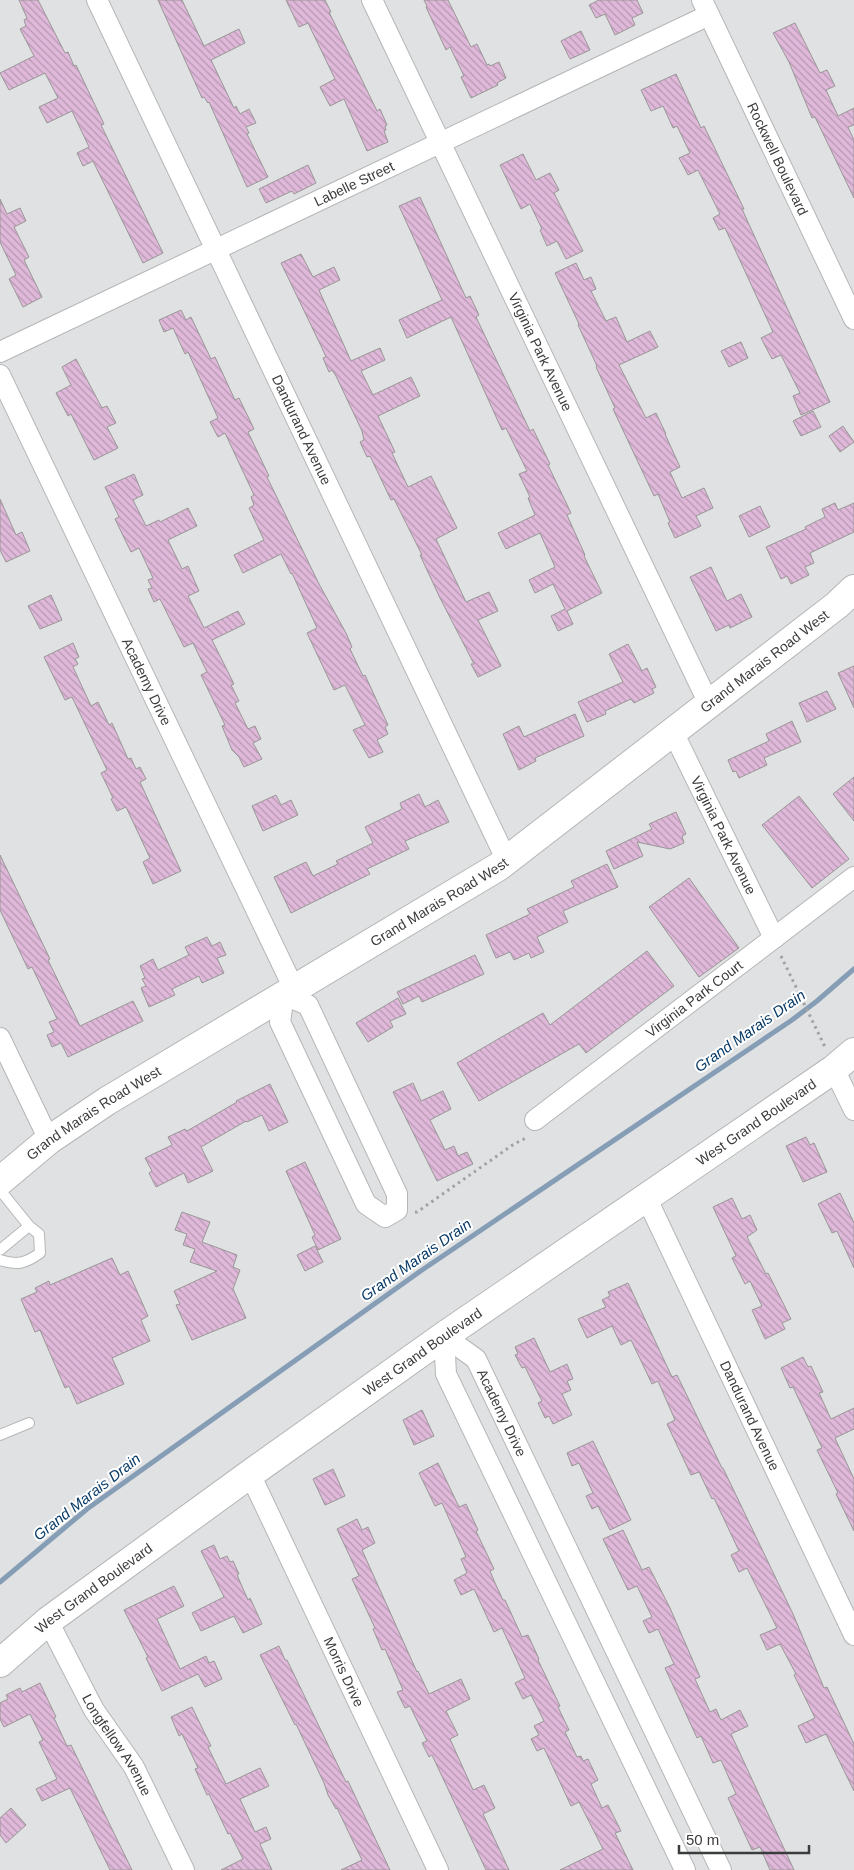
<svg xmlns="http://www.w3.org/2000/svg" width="854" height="1870" font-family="Helvetica,sans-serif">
<defs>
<pattern id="building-back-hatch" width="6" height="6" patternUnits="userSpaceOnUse" patternTransform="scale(1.25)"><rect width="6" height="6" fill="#e0b9da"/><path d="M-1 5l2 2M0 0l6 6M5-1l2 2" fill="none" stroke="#b798b2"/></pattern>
</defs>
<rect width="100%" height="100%" fill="#e0e1e2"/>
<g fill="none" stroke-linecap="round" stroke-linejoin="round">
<!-- stream -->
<path stroke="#869db6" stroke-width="5" d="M0 1582 87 1509 422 1270 792 1020 817 1001 854 969"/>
</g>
<!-- building -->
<path fill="url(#building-back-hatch)" stroke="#989797" d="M19 0H38L65 53 68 52 74 66 76 65 104 124 101 125 163 253 143 263 93 161 83 166 77 153 89 147 72 111 47 123 39 107 58 98 45 73 9 90 0 73 34 56 20 29 26 26 24 20 27 18Z
M158 0H182L204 46 239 29 245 43 211 60 234 108 236 106 240 114 249 109 256 123 246 127 249 133 247 134 268 177 247 187 209 102 208 103 204 97 202 98Z
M286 0H325L331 12H329L377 111 380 109 387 125 385 126 386 130 384 131 388 142 367 151 344 99 330 106 320 87 335 79 308 23 299 27Z
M424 0H448L471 47 477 44 487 65 489 64 490 66 499 62 506 78 497 83 498 85 471 98 461 77 464 76 450 47 446 50 426 7 427 6Z
M599 0H637L643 13 632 18 635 25 615 35 605 14 596 18 589 5Z
M795 23 820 73 827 70 835 86 826 90 838 116 854 108V125L848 127 854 140V198L815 117 812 118 789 62 773 33Z
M581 31 590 50 570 59 561 41Z
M676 74 701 128 704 126 744 209H742L830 402 801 415 793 396 800 393 781 355 772 359 761 338 773 332 725 228 719 230 713 218 720 214 698 170 688 175 679 158 690 153 677 126 673 128 663 106 651 111 641 90Z
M523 154 536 180 550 173 559 190 554 193 583 251 566 259 557 241 547 246 540 230 542 229 530 204 521 209 500 165Z
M308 165 316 183 294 194 292 191 266 203 259 189Z
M420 197 466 298 470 296 479 315 476 317 530 431 533 429 550 464 548 465 571 513 567 515 585 555 584 556 602 593 567 611 573 624 558 631 551 616 565 609 553 584 535 593 529 580 555 567 540 533 506 549 498 533 535 515 528 498 530 497 519 474 527 471 506 428 502 430 451 317 407 338 399 320 442 300 399 206Z
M0 199 7 214 20 208 26 221 14 227 29 257 24 260 42 297 23 307 9 279 16 275 0 242Z
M301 254 313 277 334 267 340 280 319 290 351 361 380 348 385 360 361 371 373 395 411 377 420 396 378 416 395 452 392 453 408 487 431 476 457 528 436 539 466 602 489 592 498 611 478 620 501 666 478 677 471 664H474L440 598 420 555H422L394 499 391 500 370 456 367 457 360 442 364 440 362 431 336 376 332 370 329 372 323 358 326 357 322 348 281 263Z
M576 263 584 280 591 277 596 289 591 291 606 321 616 317 627 342 650 331 658 347 619 365 646 418 656 413 666 434H665L680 467 670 472 682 498 704 488 713 508 696 516 701 526 675 538 668 523 670 522 658 494 654 496 613 409 615 408 596 367 597 366 578 325 579 324 555 273Z
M181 310 186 320 191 317 211 359 215 357 235 400 239 398 254 429 248 432 269 476 267 477 319 584 346 633 352 647 350 649 363 676 365 675 388 725 385 727 388 734 377 740 383 752 369 758 353 730 365 725 345 685 334 690 307 633 317 628 292 573 291 574 281 554 243 573 234 555 264 540 249 508 254 505 251 497 254 495 225 433 218 437 210 422 218 418 188 352 185 354 173 328 164 332 159 320Z
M741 342 748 358 729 367 721 351Z
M76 359 102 408 107 406 116 423 107 427 118 448 94 460 71 414 68 416 56 393 71 385 62 367Z
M813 411 821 427 801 436 793 421Z
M843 426 854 442 840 452 829 436Z
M134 474 143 495 133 500 146 526 159 520 160 522 188 508 197 526 168 540 182 569 188 566 199 591 188 596 204 628 238 611 245 624 212 640 234 684 231 685 239 701 235 703 248 729 255 726 261 739 253 743 262 759 244 767 239 757 232 750 222 726 225 725 201 675 207 672 193 643 184 647 160 599 154 602 148 589 152 588 148 580 153 578 139 548 131 552 115 519 119 517 105 487Z
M0 499 16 535 22 532 30 551 6 562 0 550Z
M835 503 838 510 854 503V532L810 553 814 563 805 567 809 575 791 584 787 576 781 579 766 547 806 529 805 527 825 517 822 509Z
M760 506 770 527 749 537 739 516Z
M711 567 727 601 741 594 752 617 730 628 729 625 716 631 690 577Z
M51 595 62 620 40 629 28 606Z
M73 643 79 657 75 659 78 664 73 667 91 706 98 702 109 725 112 723 128 759 131 758 136 769 140 767 146 779 140 782 181 871 153 884 143 862 150 858 126 807 117 811 111 799 113 798 101 773 107 770 72 697 65 700 44 657Z
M628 644 642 671 647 668 656 687 652 689 654 693 634 703 631 699 605 711 606 714 587 722 578 702 623 682 609 654Z
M854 666V708L838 673Z
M827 691 836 709 807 722 799 703Z
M575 714 584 736 535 758 536 761 519 770 503 734 519 726 524 737Z
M792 721 801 742 764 758 767 765 739 778 736 771 733 772 728 760 769 741 766 734Z
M854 777V821L833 794Z
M419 794 425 807 438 800 449 822 405 841 409 849 367 869 370 874 291 913 274 877 306 862 313 876 338 864 336 861 373 843 365 827 402 809 400 803Z
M276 795 281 805 291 800 298 815 263 831 252 806Z
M799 796 849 859 812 888 762 825Z
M676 812 686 834 682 836 684 843 670 849 637 842 643 856 614 869 606 851 652 829 649 824Z
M0 855 50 959 48 960 80 1026 133 1001 143 1021 68 1057 61 1043 52 1047 47 1035 54 1032 49 1022 57 1019 32 967 28 969 0 910Z
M607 864 618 887 563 911 568 922 537 937 544 952 531 958 529 953 514 960 510 952 496 958 486 935 530 914 527 909 574 887 571 881Z
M689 878 739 948 699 977 649 907Z
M207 937 212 946 220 942 226 955 217 958 224 973 202 983 199 976 172 989 175 995 149 1007 141 988 146 986 142 979 145 978 140 966 153 959 158 970 189 955 185 947Z
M647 951 674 986 586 1053 579 1044 479 1101 457 1063 543 1013 550 1025Z
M475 955 484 974 422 1002 419 996 403 1004 397 992Z
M398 998 406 1014 390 1021 393 1027 368 1042 356 1023Z
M413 1083 421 1101 443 1091 451 1109 430 1120 445 1150 454 1146 458 1156 467 1152 473 1164 437 1181 393 1092Z
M270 1084 288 1122 269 1131 262 1115 247 1122 246 1121 201 1147 213 1171 188 1183 184 1173 156 1187 149 1173 152 1171 145 1158 172 1145 168 1137 185 1129 187 1131 237 1102 236 1101Z
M806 1137 810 1145 814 1143 827 1172 803 1182 786 1146Z
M305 1162 341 1239 318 1250 312 1237 315 1235 286 1171Z
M840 1193 854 1223V1268L837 1231 832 1233 818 1204Z
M732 1198 742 1219 750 1215 757 1230 747 1237 766 1274 768 1273 791 1319 782 1323 785 1329 765 1339 752 1310 762 1306 750 1281 745 1284 732 1258 736 1256 713 1207Z
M182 1212 210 1222 202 1242 237 1255 233 1267 240 1270 233 1289 246 1318 192 1340 176 1305 180 1304 174 1291 217 1271 190 1262 195 1249 183 1245 187 1234 175 1230Z
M315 1246 323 1262 305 1271 297 1255Z
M112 1258 120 1275 128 1271 148 1316 141 1320 150 1341 112 1358 124 1384 77 1404 69 1386 65 1388 40 1330 35 1332 21 1299 37 1292 35 1288 49 1281 50 1285Z
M628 1283 672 1377 677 1375 722 1468H723L793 1614 824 1688 827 1687 854 1744V1791L826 1734 806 1743 798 1726 815 1718 794 1675 796 1674 780 1644 767 1650 760 1635 777 1628 747 1568 739 1572 731 1555 739 1551 714 1498 712 1499 699 1472 691 1475 667 1424 675 1420 658 1381 652 1384 631 1340 621 1345 612 1326 587 1338 578 1319 606 1307 602 1300 610 1296 608 1292Z
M534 1338 550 1372 567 1364 573 1379 567 1381 571 1390 562 1394 572 1415 553 1424 549 1416 545 1418 538 1403 542 1401 525 1367 522 1368 515 1355 518 1354 515 1347Z
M803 1357 808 1367 811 1366 823 1392 819 1393 831 1419 854 1408V1429L835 1438 854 1479V1531L836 1494 838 1493 817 1450 822 1448 793 1387 790 1388 781 1368Z
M422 1410 434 1436 414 1445 403 1420Z
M593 1441 631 1520 610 1530 598 1506 592 1509 586 1496 593 1493 579 1463 572 1466 567 1453Z
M438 1463 459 1507 466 1504 478 1530 476 1531 494 1569 490 1571 495 1583 503 1600H505L522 1637 528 1635 539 1659 538 1660 560 1706 558 1707 569 1730 565 1732 577 1757 581 1756 583 1761 588 1759 598 1780 591 1784 602 1808 608 1805 621 1831 615 1833 633 1870H560L603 1849 579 1802 571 1806 544 1748 537 1751 531 1739 539 1735 534 1726 544 1721 531 1695 523 1699 515 1683 525 1678 502 1628 494 1632 474 1589 461 1595 454 1580 467 1573 461 1559 466 1557 442 1503 435 1506 419 1473Z
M333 1469 345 1496 325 1505 313 1479Z
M357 1519 362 1530 368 1527 375 1543 362 1550 417 1672 418 1671 429 1694 461 1679 470 1699 446 1711 458 1735 450 1739 473 1790 484 1785 495 1808 483 1814 509 1870H486L432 1755 429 1757 422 1743 427 1741 410 1706 405 1708 397 1692 403 1690 385 1649 382 1650 373 1629 375 1628 352 1579 359 1576 337 1529Z
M623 1530 642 1570 649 1567 670 1608 700 1677 695 1679 710 1712 716 1709 721 1720 740 1710 748 1726 731 1734 794 1870H770L760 1847 752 1850 728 1798 736 1794 721 1760 713 1763 701 1736 697 1738 665 1668 674 1664 658 1629 649 1633 643 1621 652 1617 637 1586 628 1590 603 1539Z
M214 1545 220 1559 227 1556 230 1562 233 1561 239 1574 237 1575 248 1600 250 1598 262 1624 243 1633 234 1616 201 1631 192 1613 224 1597 201 1551Z
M174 1586 184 1606 157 1619 180 1669 206 1656 209 1663 214 1661 222 1679 205 1687 198 1674 162 1691 146 1658 148 1657 124 1610Z
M279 1646 285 1660H287L346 1782 348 1781 390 1870H341L362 1860 337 1808 336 1809 328 1795 324 1783 296 1724 295 1725 260 1655Z
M40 1683 56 1717 54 1718 67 1746 71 1745 132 1870H110L70 1788 42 1801 36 1789 57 1779 39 1742 43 1740 30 1714 4 1727 0 1719V1703L8 1699 6 1695 20 1688 22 1692Z
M192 1707 211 1746 208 1747 226 1784 260 1768 269 1786 240 1799 255 1832 266 1827 271 1839 260 1844 272 1870H221L243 1859 230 1833 228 1834 209 1794 207 1795 195 1769 198 1768 182 1734 179 1736 171 1717Z
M11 1808 26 1825 6 1843 0 1835V1818Z"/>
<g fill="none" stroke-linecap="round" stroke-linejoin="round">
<defs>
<path id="lane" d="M0 1190 29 1226 0 1250
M0 1260C17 1266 26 1263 40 1253L39 1234 29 1226
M0 1435 29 1423"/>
<g id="street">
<path id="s1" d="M97 0 507 861"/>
<path id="s2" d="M372 0 709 704"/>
<path id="s3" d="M702 0 854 319"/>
<path id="s4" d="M0 352 709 15"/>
<path id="s5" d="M0 375 294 989"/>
<path id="s6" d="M673 732 774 938"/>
<path d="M284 995 308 1005 397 1194V1210L385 1217 366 1204 280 1022Z"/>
<path d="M0 1038 49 1140"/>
<path d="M834 1069 854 1110"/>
<path id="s7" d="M535 1120 854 877"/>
<path id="s8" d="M646 1197 854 1635"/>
<path id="s9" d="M444 1336 476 1359 721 1870"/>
<path d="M444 1336 446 1374 685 1870"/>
<path id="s10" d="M250 1474 438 1870"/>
<path id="s11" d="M48 1621 94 1710 134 1767 184 1870"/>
</g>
<g id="secondary">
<path id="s12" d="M0 1181 49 1140 107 1101 498 867 837 605 854 589"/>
<path id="s13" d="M0 1663 48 1621 250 1474 444 1336 834 1069 854 1052"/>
</g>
</defs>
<!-- lane casing -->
<use href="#lane" stroke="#b5b6b7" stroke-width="12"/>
<!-- street casing -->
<use href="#street" stroke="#b5b6b7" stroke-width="22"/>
<!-- secondary casing -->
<use href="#secondary" stroke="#b5b6b7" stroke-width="30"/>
<!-- path -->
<path stroke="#a1a2a3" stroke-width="3" stroke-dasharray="2.5 4" stroke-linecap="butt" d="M781 956 825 1047
M415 1212H417L514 1144 528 1137"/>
<!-- lane -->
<use href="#lane" stroke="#fff" stroke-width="10"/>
<!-- street -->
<use href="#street" stroke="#fff" stroke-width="20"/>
<!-- secondary -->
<use href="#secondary" stroke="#fff" stroke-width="28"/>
</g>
<g text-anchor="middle" stroke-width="4" stroke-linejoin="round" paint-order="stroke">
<!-- street labels -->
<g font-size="14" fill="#3b3c3c" stroke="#fff">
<text dy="5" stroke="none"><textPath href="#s3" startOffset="176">Rockwell Boulevard</textPath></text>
<text dy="5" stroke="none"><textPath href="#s4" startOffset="392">Labelle Street</textPath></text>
<text dy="5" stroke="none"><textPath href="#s2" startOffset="390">Virginia Park Avenue</textPath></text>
<text dy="5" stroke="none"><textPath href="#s1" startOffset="476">Dandurand Avenue</textPath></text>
<text dy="5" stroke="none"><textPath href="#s12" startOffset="926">Grand Marais Road West</textPath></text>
<text dy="5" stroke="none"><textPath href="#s5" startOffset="340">Academy Drive</textPath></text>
<text dy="5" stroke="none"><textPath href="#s6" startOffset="115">Virginia Park Avenue</textPath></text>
<text dy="5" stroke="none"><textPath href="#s12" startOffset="521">Grand Marais Road West</textPath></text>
<text dy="5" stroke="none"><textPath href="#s7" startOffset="200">Virginia Park Court</textPath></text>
<text dy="5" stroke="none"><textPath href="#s12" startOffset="116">Grand Marais Road West</textPath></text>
<text dy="5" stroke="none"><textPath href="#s13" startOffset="930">West Grand Boulevard</textPath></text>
<text dy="5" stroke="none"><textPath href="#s13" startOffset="525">West Grand Boulevard</textPath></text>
<text dy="5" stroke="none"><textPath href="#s9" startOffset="99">Academy Drive</textPath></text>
<text dy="5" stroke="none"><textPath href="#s8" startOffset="242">Dandurand Avenue</textPath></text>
<text dy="5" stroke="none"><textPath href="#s13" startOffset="120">West Grand Boulevard</textPath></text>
<text dy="5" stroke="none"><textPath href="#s10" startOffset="219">Morris Drive</textPath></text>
<text dy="5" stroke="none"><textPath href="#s11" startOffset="142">Longfellow Avenue</textPath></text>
</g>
<!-- water labels -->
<g font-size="15" font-style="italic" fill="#083b67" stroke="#fff">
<text transform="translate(750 1031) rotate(-35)" y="5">Grand Marais Drain</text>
<text transform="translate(416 1260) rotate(-35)" y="5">Grand Marais Drain</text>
<text transform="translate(87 1497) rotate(-38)" y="5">Grand Marais Drain</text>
</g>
</g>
<!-- scale -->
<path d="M679 1845v8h130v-8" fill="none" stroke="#3b3c3c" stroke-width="2.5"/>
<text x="686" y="1845" font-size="15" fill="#3b3c3c" stroke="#ffffff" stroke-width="4" paint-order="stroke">50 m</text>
</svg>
